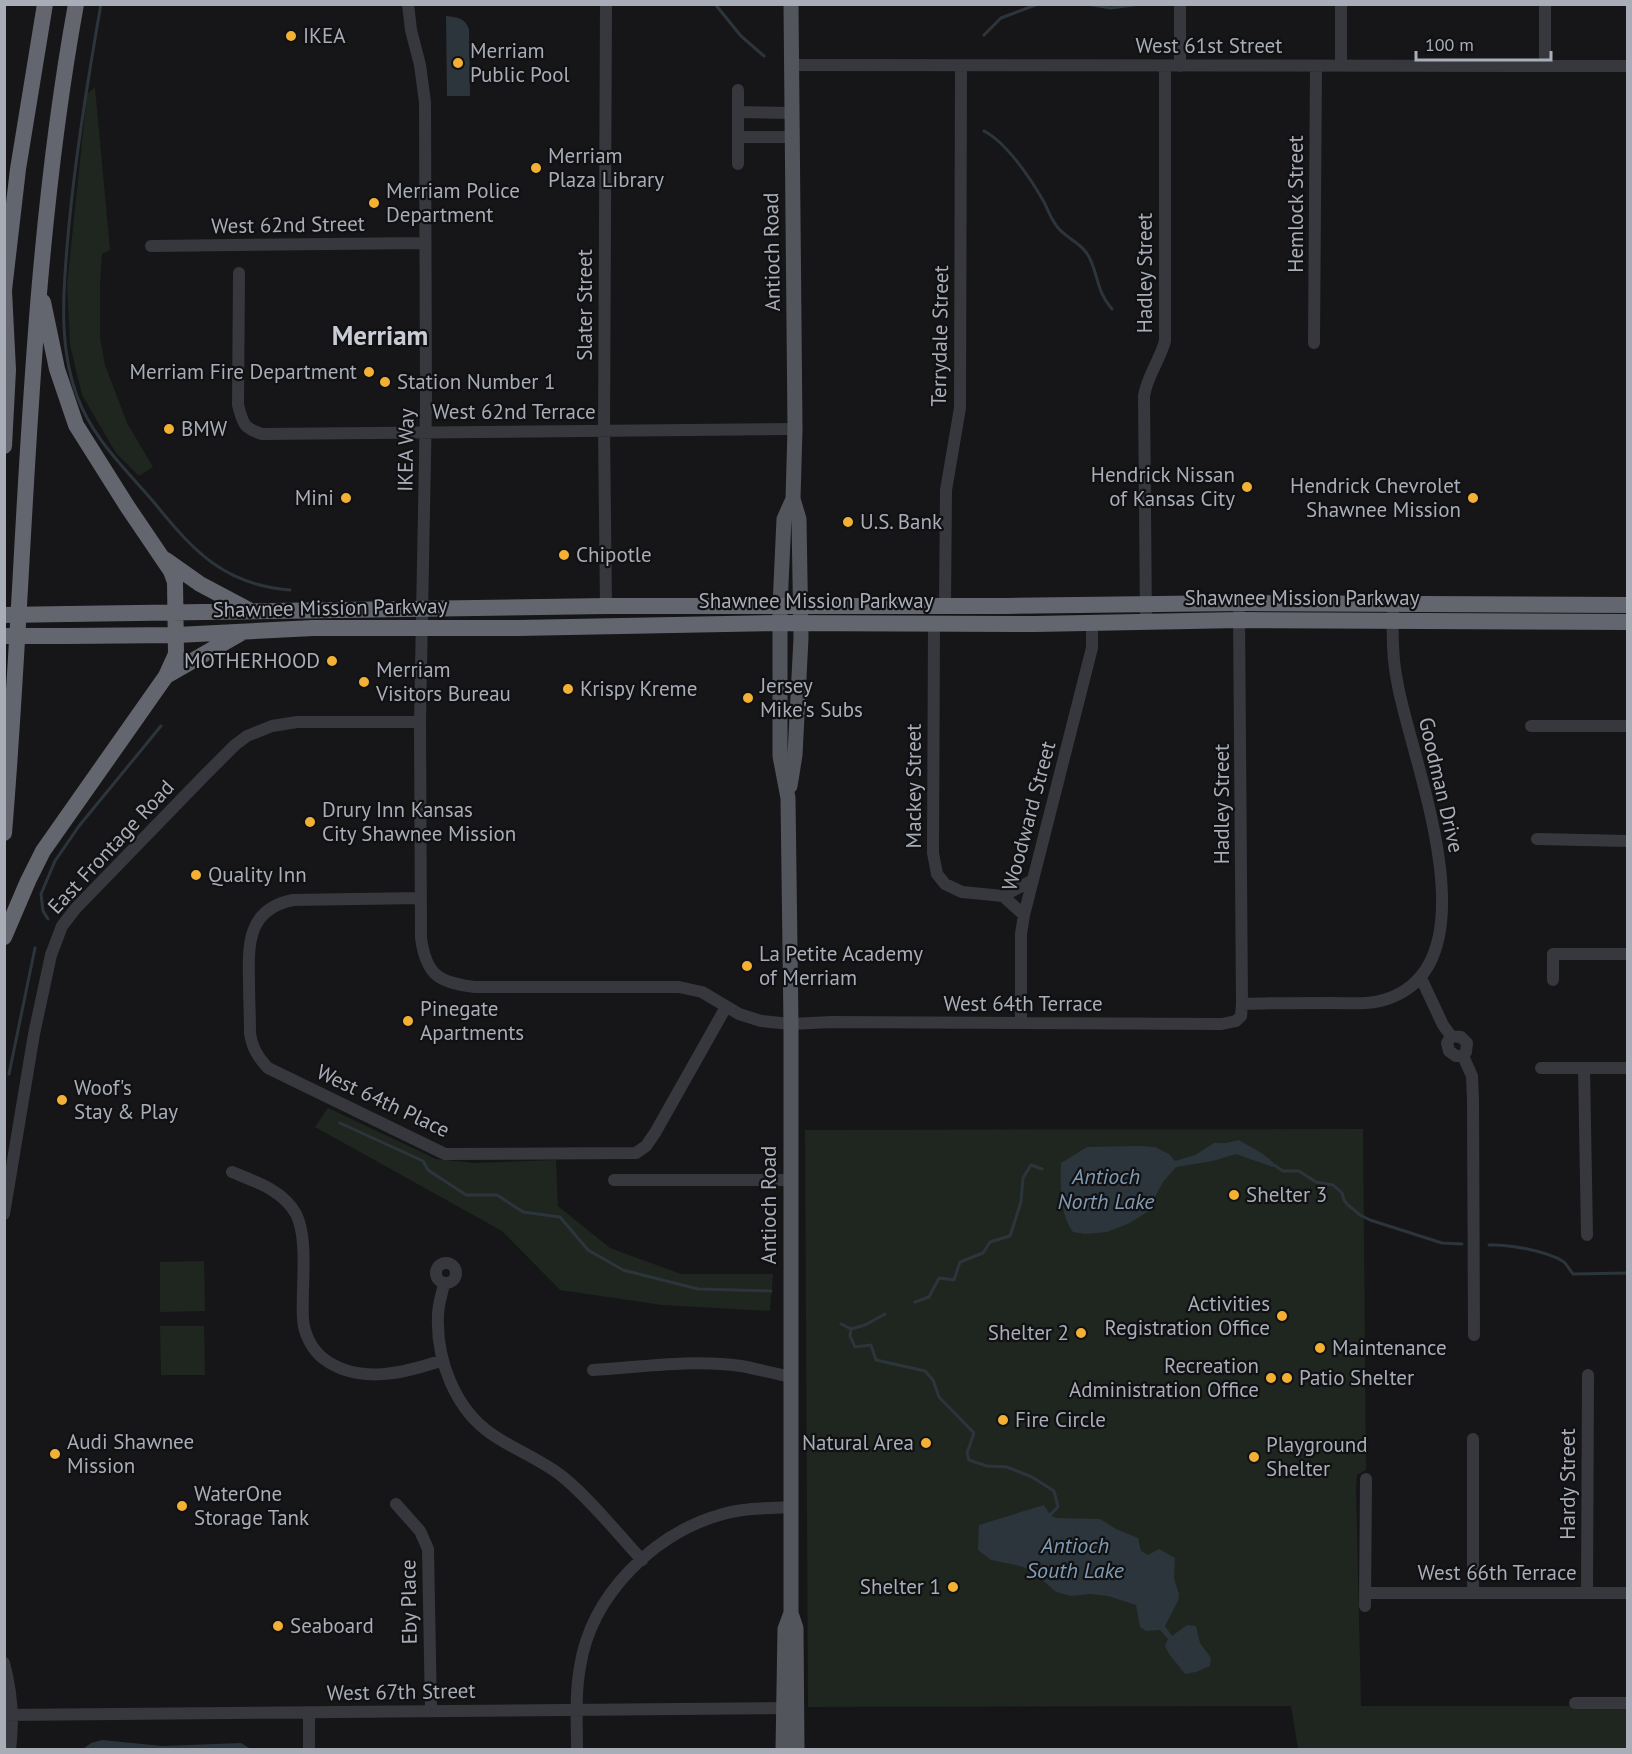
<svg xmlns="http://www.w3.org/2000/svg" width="1632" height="1754" font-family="'PT Sans',sans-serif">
<rect width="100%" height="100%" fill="#161618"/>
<!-- green -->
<path fill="#1e261f" d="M95 87 110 250 102 254 100 285V338L105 365 127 423 153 467 139 476 116 453 82 395 70 345 67 285 87 94Z
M328 1108 436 1159 475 1163 556 1160 558 1206 610 1248 681 1274H773L770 1311 662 1305 560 1290 502 1231 315 1127Z
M1363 1129 1366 1470 1357 1475 1356 1486 1361 1706H1627V1749H1298L1291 1706 808 1707 805 1130Z
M204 1261 205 1311 160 1312V1262Z
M160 1326H204L205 1375H161Z"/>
<!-- water -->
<path fill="#2c353c" d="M446 16C457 17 465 18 469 29L470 96H447Z
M1239 1140 1263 1154 1274 1163 1273 1167 1236 1154 1213 1161 1176 1167 1163 1182 1147 1212 1130 1223 1107 1232 1085 1234 1073 1232C1060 1215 1060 1185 1061 1163L1087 1147 1140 1146 1155 1147 1169 1154 1175 1161 1195 1155 1214 1143H1226Z
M1044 1505 1050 1515 1056 1518 1100 1519 1116 1529 1138 1538 1141 1551 1148 1555 1159 1549 1175 1558 1174 1578 1179 1594 1178 1601 1165 1626 1172 1636 1187 1625 1196 1626 1200 1643 1211 1658 1210 1666 1196 1672 1185 1674 1169 1654 1165 1646 1168 1639 1160 1630 1146 1631 1140 1627 1136 1605 1108 1596 1090 1594 1071 1596 1056 1592 1032 1571 1020 1566 991 1560 978 1550 979 1525Z
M102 1740 162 1746 241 1743 251 1749H83L91 1743Z"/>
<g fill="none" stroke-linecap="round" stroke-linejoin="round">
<!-- stream -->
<path stroke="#2c353c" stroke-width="3" d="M101 4C88 78 76 151 69 225 64 280 57 343 77 396 93 440 128 471 157 506 195 553 226 585 290 590
M715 4 741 36 764 56
M1087 4 1111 8 1140 4
M984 35 1001 18 1038 4
M984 131C1007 143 1031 179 1044 202 1049 212 1052 222 1060 230 1070 240 1084 245 1090 259 1099 278 1097 292 1112 309
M48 919 43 911 41 894 55 861 79 826 161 726
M9 1074 35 948
M340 1123 423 1161 428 1170 466 1195H497L523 1212 560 1217 588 1250 623 1270 698 1289 771 1291
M1274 1165 1283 1171H1299L1316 1182 1333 1185 1342 1193 1344 1200 1347 1204 1360 1215 1370 1220 1442 1243 1462 1244
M1489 1245C1508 1244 1548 1251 1564 1262 1567 1265 1570 1270 1573 1274L1628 1273
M915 1302 929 1297 939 1278 954 1280 960 1262 983 1253 990 1242 1010 1236 1021 1202 1023 1178 1031 1165 1042 1169
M841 1324 851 1329 865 1325 885 1314
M851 1329 850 1336 855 1347 871 1345 876 1360 925 1371 933 1380 939 1397 974 1433 967 1453 969 1460 987 1466 1007 1467 1032 1477 1054 1491 1058 1507 1050 1515"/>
<!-- minor -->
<path stroke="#37383d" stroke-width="12" d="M408 4 411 30 420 65 425 102 426 404 420 722 421 938C426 975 439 983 475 987H679L702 992 739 1014 761 1021 791 1024 832 1022 1222 1024 1236 1021 1241 1016 1242 1004C1272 1003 1303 1003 1333 1003 1351 1003 1370 1005 1387 999 1496 963 1412 762 1398 686 1393 663 1392 637 1393 614
M606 4 604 431 606 606
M1341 4V65
M1545 4V65
M791 65 1628 66
M1180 66V4
M738 90V164
M738 112 791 113
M738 137H792
M151 246 425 243
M239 273 238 405C243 423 243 428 262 434L795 429
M1314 343 1316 66
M945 606 946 490 960 408 961 66
M1239 613 1242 1004
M1146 621 1144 396C1147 376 1160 360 1165 341V66
M934 624 933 853 937 874 945 884 962 892 1003 896 1024 915
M1531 726H1628
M1537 839 1628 841
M1003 896 1031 881
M420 898 293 900C248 909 248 943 249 981 249 999 250 1016 250 1033 252 1048 258 1057 268 1068L445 1154 636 1153 646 1146 655 1133 726 1007
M1421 978 1443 1025 1451 1036 1461 1037 1467 1043 1466 1052 1463 1056
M1553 980V954H1628
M1021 1022V934L1024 915 1092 648V622
M1451 1036 1447 1043 1449 1051 1456 1056H1463
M1463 1056 1472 1076 1473 1099 1474 1335
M1541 1068H1628
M1584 1068 1587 1235
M232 1172C256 1182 283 1190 296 1214 309 1239 301 1290 303 1319 304 1334 312 1350 324 1359 359 1385 405 1373 443 1360
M614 1180H790
M4 1214 34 1034 51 955 62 926 76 908 205 775 235 745 247 736 272 726 297 722H420
M436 1273a10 10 0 1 1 20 0a10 10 0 1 1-20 0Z
M444 1284C442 1294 438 1305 438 1315 436 1359 455 1410 493 1435 515 1450 542 1460 563 1477 592 1501 616 1532 642 1560
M593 1370C641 1367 693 1359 741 1366 758 1369 775 1374 792 1377
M1473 1439V1592
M396 1504 420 1531 428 1549 431 1711
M1366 1593H1628
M1587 1593 1588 1375
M1365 1606 1366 1479
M4 1663C12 1692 14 1719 10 1750
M1575 1703H1628
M309 1713V1750
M4 1715 790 1708
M577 1750C577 1722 575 1694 580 1667 591 1595 654 1533 723 1514 745 1508 768 1508 791 1507"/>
<!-- major -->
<path stroke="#53555c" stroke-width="15" d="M793 499 784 519 780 606V756L788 798 791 1024V1613L796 1628 797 1750
M790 786 795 755 801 638 799 519 793 499 795 429 791 4
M783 1750 785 1629 791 1613"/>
<!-- highway -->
<path stroke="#63666e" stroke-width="16" d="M4 290 18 169 45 4
M4 291 8 370 4 446
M166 560 200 584 249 610
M68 614 606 606H1006L1239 603 1628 605
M67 636 177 635 313 628H518L780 623 1035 624 1240 620 1628 622
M166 676 241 633
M4 833C27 557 26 278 76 4
M4 937 28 881 43 851 166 676 176 654 175 582 171 571 127 506 76 425 57 369 43 302"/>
<!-- highway-bridge -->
<path stroke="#63666e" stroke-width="16" d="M4 615 68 614
M4 636H67"/>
</g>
<!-- markers -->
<g fill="#f2b134" stroke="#111113" stroke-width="2">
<circle cx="291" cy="36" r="6"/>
<circle cx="458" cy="63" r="6"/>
<circle cx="536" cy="168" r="6"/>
<circle cx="374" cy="203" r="6"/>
<circle cx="369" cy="372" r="6"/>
<circle cx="385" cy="382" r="6"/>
<circle cx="169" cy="429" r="6"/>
<circle cx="1247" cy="487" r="6"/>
<circle cx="346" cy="498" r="6"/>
<circle cx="1473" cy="498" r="6"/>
<circle cx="848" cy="522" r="6"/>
<circle cx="564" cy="555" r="6"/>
<circle cx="332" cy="661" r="6"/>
<circle cx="364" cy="682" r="6"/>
<circle cx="568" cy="689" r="6"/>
<circle cx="748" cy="698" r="6"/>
<circle cx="310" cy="822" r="6"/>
<circle cx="196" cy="875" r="6"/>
<circle cx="747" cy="966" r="6"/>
<circle cx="408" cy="1021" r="6"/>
<circle cx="62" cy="1100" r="6"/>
<circle cx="1234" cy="1195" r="6"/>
<circle cx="1282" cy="1316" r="6"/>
<circle cx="1081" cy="1333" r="6"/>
<circle cx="1320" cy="1348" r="6"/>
<circle cx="1271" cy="1378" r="6"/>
<circle cx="1287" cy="1378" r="6"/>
<circle cx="1003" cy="1420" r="6"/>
<circle cx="926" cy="1443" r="6"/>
<circle cx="55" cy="1454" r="6"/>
<circle cx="1254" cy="1457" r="6"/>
<circle cx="182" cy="1506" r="6"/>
<circle cx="953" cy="1587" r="6"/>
<circle cx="278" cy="1626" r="6"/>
</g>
<g text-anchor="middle" stroke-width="4.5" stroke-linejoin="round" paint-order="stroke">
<!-- poi labels -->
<g font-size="21" fill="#a8adb8" stroke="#111113" text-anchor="start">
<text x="303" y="43">IKEA</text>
<text x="470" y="58">Merriam<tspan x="470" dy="24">Public Pool</tspan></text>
<text x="548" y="163">Merriam<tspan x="548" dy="24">Plaza Library</tspan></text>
<text x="386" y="198">Merriam Police<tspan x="386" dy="24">Department</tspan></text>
<text x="357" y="379" text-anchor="end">Merriam Fire Department</text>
<text x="397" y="389">Station Number 1</text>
<text x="181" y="436">BMW</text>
<text x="1235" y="482" text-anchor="end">Hendrick Nissan<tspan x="1235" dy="24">of Kansas City</tspan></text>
<text x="1461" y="493" text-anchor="end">Hendrick Chevrolet<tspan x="1461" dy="24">Shawnee Mission</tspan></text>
<text x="334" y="505" text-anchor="end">Mini</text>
<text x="860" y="529">U.S. Bank</text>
<text x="576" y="562">Chipotle</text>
<text x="320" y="668" text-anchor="end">MOTHERHOOD</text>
<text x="376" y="677">Merriam<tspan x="376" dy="24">Visitors Bureau</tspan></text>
<text x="760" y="693">Jersey<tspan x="760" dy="24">Mike's Subs</tspan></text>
<text x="580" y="696">Krispy Kreme</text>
<text x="322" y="817">Drury Inn Kansas<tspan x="322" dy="24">City Shawnee Mission</tspan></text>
<text x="208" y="882">Quality Inn</text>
<text x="759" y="961">La Petite Academy<tspan x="759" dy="24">of Merriam</tspan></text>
<text x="420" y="1016">Pinegate<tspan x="420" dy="24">Apartments</tspan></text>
<text x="74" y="1095">Woof's<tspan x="74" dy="24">Stay &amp; Play</tspan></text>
<text x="1246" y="1202">Shelter 3</text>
<text x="1270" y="1311" text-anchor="end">Activities<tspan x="1270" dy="24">Registration Office</tspan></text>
<text x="1069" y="1340" text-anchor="end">Shelter 2</text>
<text x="1332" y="1355">Maintenance</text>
<text x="1259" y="1373" text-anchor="end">Recreation<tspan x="1259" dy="24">Administration Office</tspan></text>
<text x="1299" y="1385">Patio Shelter</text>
<text x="1015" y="1427">Fire Circle</text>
<text x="67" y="1449">Audi Shawnee<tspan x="67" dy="24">Mission</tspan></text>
<text x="914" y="1450" text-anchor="end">Natural Area</text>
<text x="1266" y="1452">Playground<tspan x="1266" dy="24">Shelter</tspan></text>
<text x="194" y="1501">WaterOne<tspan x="194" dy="24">Storage Tank</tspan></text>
<text x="941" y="1594" text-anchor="end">Shelter 1</text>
<text x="290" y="1633">Seaboard</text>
</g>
<!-- street labels -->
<g font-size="21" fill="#a8adb8" stroke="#111113">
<text x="1209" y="53">West 61st Street</text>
<text transform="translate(1296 204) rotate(-90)" y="7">Hemlock Street</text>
<text transform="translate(288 225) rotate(-1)" y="7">West 62nd Street</text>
<text transform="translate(772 252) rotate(-91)" y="7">Antioch Road</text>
<text transform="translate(1145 273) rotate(-90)" y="7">Hadley Street</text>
<text transform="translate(585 305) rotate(-90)" y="7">Slater Street</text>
<text transform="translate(940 336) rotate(-89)" y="7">Terrydale Street</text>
<text x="514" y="419">West 62nd Terrace</text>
<text transform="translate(406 450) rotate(-89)" y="7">IKEA Way</text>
<text x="1302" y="605">Shawnee Mission Parkway</text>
<text x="816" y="608">Shawnee Mission Parkway</text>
<text transform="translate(330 608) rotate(-1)" y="7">Shawnee Mission Parkway</text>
<text transform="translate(1441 785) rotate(77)" y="7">Goodman Drive</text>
<text transform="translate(914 786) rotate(-90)" y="7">Mackey Street</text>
<text transform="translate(1222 804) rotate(-90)" y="7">Hadley Street</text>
<text transform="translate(1029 816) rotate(-75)" y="7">Woodward Street</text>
<text transform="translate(111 847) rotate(-47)" y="7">East Frontage Road</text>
<text x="1023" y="1011">West 64th Terrace</text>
<text transform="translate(383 1101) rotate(25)" y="7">West 64th Place</text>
<text transform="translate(769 1205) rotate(-90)" y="7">Antioch Road</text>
<text transform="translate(1568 1484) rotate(-90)" y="7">Hardy Street</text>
<text x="1497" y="1580">West 66th Terrace</text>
<text transform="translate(409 1602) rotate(-91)" y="7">Eby Place</text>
<text transform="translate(401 1692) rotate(-1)" y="7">West 67th Street</text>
</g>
<!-- water labels -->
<g font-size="22" font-style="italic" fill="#7f9bb3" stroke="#111113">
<text x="1106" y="1184">Antioch<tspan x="1106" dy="25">North Lake</tspan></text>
<text x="1075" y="1553">Antioch<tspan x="1075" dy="25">South Lake</tspan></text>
</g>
<!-- district labels -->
<g font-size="27" font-weight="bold" fill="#c9ccd4" stroke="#111113">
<text x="380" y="345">Merriam</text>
</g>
</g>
<!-- border -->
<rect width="1632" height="1754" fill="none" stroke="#a8adb8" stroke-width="12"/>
<!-- scale -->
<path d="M1416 51v9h135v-9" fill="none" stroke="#a8adb8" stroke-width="3"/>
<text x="1425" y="51" font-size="18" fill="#a8adb8" stroke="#111113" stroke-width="4.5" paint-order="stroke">100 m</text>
</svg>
